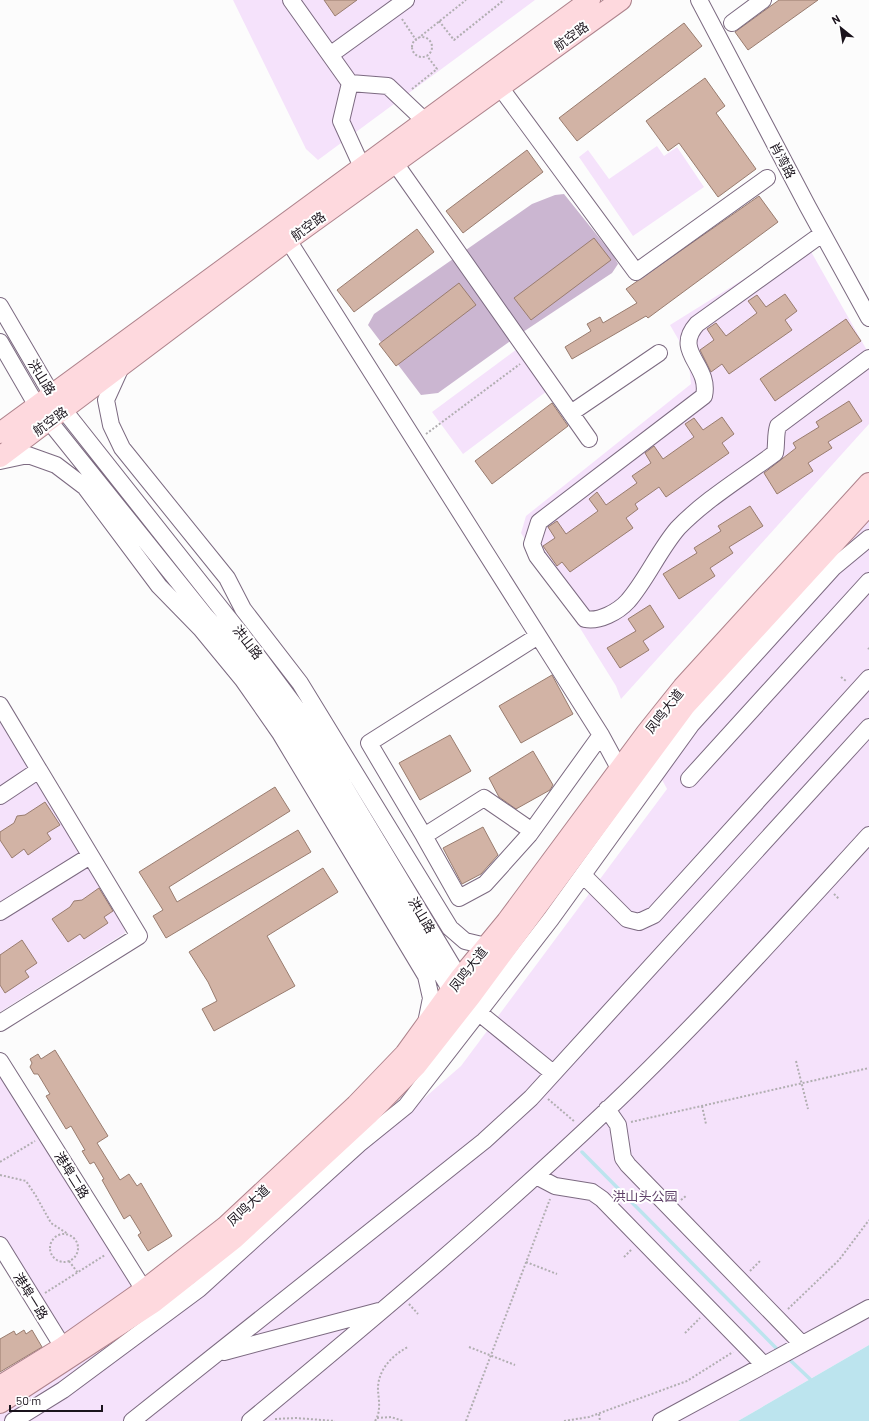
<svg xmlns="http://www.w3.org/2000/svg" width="869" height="1421" font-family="Barlow,'Noto Sans SC',sans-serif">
<rect width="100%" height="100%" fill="#fcfcfc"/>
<!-- green -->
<path fill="#f5e2fb" d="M233 0H535L318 160 306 149Z
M657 146 664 156 677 147 704 187 633 236 579 157 588 150 609 179Z
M805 241 869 354V424L621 699 616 686 521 533 526 516 691 384 688 356 670 325Z
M517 349 547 391 463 454 432 412Z
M869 478V1345L738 1421H0V1395L302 1205 461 1066 667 789 649 755Z
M0 712 124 925 125 933 0 1012Z
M0 1061 144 1290 63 1347 0 1245Z"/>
<!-- forest -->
<path fill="#cbb6d1" d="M564 194 613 255 618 264 612 273 523 332 438 393 421 395 368 325 374 314 532 204 555 195Z"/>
<!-- water -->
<path fill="#bce4ee" d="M869 1345V1421H738Z"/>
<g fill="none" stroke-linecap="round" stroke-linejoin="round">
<!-- stream -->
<path stroke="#bce4ee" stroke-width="3.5" d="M582 1152 778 1350
M791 1361 810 1379"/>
</g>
<!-- building -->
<path fill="#d2b3a5" stroke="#997c6f" d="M324 0H357L335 16Z
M779 0H818L748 50 735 32Z
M684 23 702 46 577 141 559 118Z
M705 78 725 106 716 113 756 169 718 197 679 143 668 151 646 121Z
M527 150 543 172 463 233 446 211Z
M759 196 778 222 648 318 646 316 572 359 565 347 591 331 587 324 600 317 603 323 637 303 626 289Z
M417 229 434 252 354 312 337 290Z
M594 238 611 260 531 320 514 298Z
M459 283 476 305 396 366 379 344Z
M785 294 797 311 785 320 792 330 729 374 722 364 711 372 700 350 714 340 707 329 716 323 726 336 757 313 748 301 757 295 766 307Z
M846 319 861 341 775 401 760 379Z
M849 401 862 421 828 442 832 448 808 463 813 471 777 494 764 473 796 448 793 443 819 427 816 422Z
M552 403 568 426 492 484 475 461Z
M722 417 734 434 722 443 729 453 666 497 659 487 635 504 638 509 626 518 633 528 570 572 562 562 557 566 543 546 555 538 548 527 557 521 566 534 598 511 589 499 597 492 606 505 637 483 632 476 651 463 645 453 654 446 663 459 694 437 685 424 694 418 703 430Z
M750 506 763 526 729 547 733 553 710 568 715 576 679 599 663 574 697 553 694 548 721 531 718 526Z
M650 605 664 627 643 641 649 650 620 668 607 648 636 631 628 619Z
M552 675 573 714 521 743 499 706Z
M450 735 471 771 420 800 399 763Z
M533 751 553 785 550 790 516 809 499 797 489 778Z
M275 787 290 811 169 887 177 902 298 830 311 852 166 938 153 916 163 910 139 872Z
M45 802 60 825 47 833 51 839 28 855 24 849 12 858 0 840V832L14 823 17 816 25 815Z
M483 827 498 855 481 874 462 884 443 848Z
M323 868 338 892 267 936 295 986 214 1031 202 1009 217 1001 208 982 189 952Z
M99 888 113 911 104 917 108 923 84 939 80 934 68 942 52 919 70 907 74 901 82 900Z
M22 940 37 963 25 971 29 977 5 993 0 985V955Z
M55 1050 108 1136 97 1143 120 1180 129 1174 137 1186 141 1183 172 1236 148 1251 138 1235 141 1233 130 1215 124 1219 102 1180 104 1179 94 1162 90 1164 82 1151 85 1150 71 1126 66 1129 46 1096 50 1094 38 1074H34L30 1067 32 1063 30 1059 38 1054 41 1059Z
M24 1330 26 1334 32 1330 42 1347 0 1372V1339L14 1331 16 1335Z"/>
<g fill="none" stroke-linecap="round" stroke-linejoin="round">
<defs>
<path id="minor" d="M291 0 350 83
M699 0 808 207 869 318
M732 23 763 0
M330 55 406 0
M500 87 636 272 767 178
M395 163 589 439
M362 167 341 121 350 83 388 86 425 121
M822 234 697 324C672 352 711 365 704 396L539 522 532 544 537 556 585 619C599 622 618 612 628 601 647 579 659 550 678 528 706 499 743 477 775 453 777 443 775 436 778 426L869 358
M288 240 601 735 620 770
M0 306 52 395 245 639 301 714 465 987
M0 342 37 406 204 614 235 649 291 722 456 999
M121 367 106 400 111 425 122 448 227 578 243 609 300 683 450 928 465 941 486 946
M571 413 659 353
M0 461 28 455 56 465 85 487 159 586 201 629 243 680 280 733 426 976 431 998 426 1023
M0 705 39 770
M689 779 869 581
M0 796 39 770 139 936 0 1023
M532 831 484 798 424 836 459 898 485 884 529 835 601 735
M424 836 369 743 538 636
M583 875 627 919 639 922 654 915 869 678
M0 912 90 856
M478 1012 553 1073
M0 1061 144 1290
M607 1109 618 1125 623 1158 628 1165 802 1344
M536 1176 555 1186 592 1192 602 1199 764 1365
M0 1245 63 1347
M224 1352 379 1311
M13 1421 63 1390 199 1289 359 1144 406 1106 551 919 691 725 834 567 869 538
M132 1421 484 1141 531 1098 869 727
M250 1421C371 1321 492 1219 606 1111 698 1024 783 929 869 835
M661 1421 869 1308"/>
<path id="major" d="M0 433 590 0
M0 457 288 240 621 0
M0 1386 63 1347 144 1290 225 1227 356 1105 405 1054 460 978 507 921 647 732 683 687 869 483
M0 1403 153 1303 234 1239 368 1115 416 1066 471 996 685 706 869 505"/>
</defs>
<!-- minor casing -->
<use href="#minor" stroke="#7c6a81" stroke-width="18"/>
<!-- major casing -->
<use href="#major" stroke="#ae838c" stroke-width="22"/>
<!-- path -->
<path stroke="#b1aeb1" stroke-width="2" stroke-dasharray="2 2" stroke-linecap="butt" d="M402 19 416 40 466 0
M439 21 454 40 504 0
M412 47a10 10 0 1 1 20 0a10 10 0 1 1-20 0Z
M412 89 437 69 427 56
M426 434 520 364
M868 648 869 649
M841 677 846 681
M834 894 839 899
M796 1061 808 1109
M548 1099 575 1122
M702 1106 706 1124
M631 1122 869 1068
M0 1162 35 1141
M0 1175 26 1181 36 1196 51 1223 68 1234
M681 1200 687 1195
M50 1248a14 14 0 1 1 28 0a14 14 0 1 1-28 0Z
M624 1257 632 1249
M69 1261 78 1273
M526 1262 557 1274
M750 1271 760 1261
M45 1293 105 1255
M409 1304 418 1314
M788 1309 839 1260 869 1220
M685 1333 700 1318
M469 1347 515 1365
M599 1414 600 1421
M377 1418 391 1417 403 1421
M275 1419 296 1418 335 1421
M375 1421C381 1412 379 1401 378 1391 377 1371 391 1356 408 1347
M466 1421 550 1199
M564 1421 589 1417 687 1381 733 1352"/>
<!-- minor -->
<use href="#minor" stroke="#fff" stroke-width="16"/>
<!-- major -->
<use href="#major" stroke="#fed9de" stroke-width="20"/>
</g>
<g text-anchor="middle" stroke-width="4" stroke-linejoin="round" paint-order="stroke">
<!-- street labels -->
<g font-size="13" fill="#1a131c" stroke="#fff">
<text transform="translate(571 36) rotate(-36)" y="5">航空路</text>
<text transform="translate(783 160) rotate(62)" y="5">肖湾路</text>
<text transform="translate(308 226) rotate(-36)" y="5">航空路</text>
<text transform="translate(42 377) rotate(58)" y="5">洪山路</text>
<text transform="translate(50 421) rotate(-36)" y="5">航空路</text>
<text transform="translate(248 642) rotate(52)" y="5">洪山路</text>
<text transform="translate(664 711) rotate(-52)" y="5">凤鸣大道</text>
<text transform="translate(422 915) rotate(59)" y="5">洪山路</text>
<text transform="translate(468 969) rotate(-52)" y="5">凤鸣大道</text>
<text transform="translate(72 1175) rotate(58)" y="5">港埠二路</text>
<text transform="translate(248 1205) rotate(-43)" y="5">凤鸣大道</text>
<text transform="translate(31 1296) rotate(58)" y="5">港埠一路</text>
</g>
<!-- park labels -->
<g font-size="13" fill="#5f4068" stroke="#fff">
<text x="645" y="1201">洪山头公园</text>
</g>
</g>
<!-- north arrow -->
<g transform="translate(841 28) rotate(330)" stroke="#ffffff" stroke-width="3" paint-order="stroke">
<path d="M0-3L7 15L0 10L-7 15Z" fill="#1a131c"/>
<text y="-6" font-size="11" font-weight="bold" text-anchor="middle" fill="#1a131c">N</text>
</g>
<!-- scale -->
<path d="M10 1405v6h92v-6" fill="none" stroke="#1a131c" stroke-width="2"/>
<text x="16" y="1405" font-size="12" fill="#1a131c" stroke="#ffffff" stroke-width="3" paint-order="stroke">50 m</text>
</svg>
